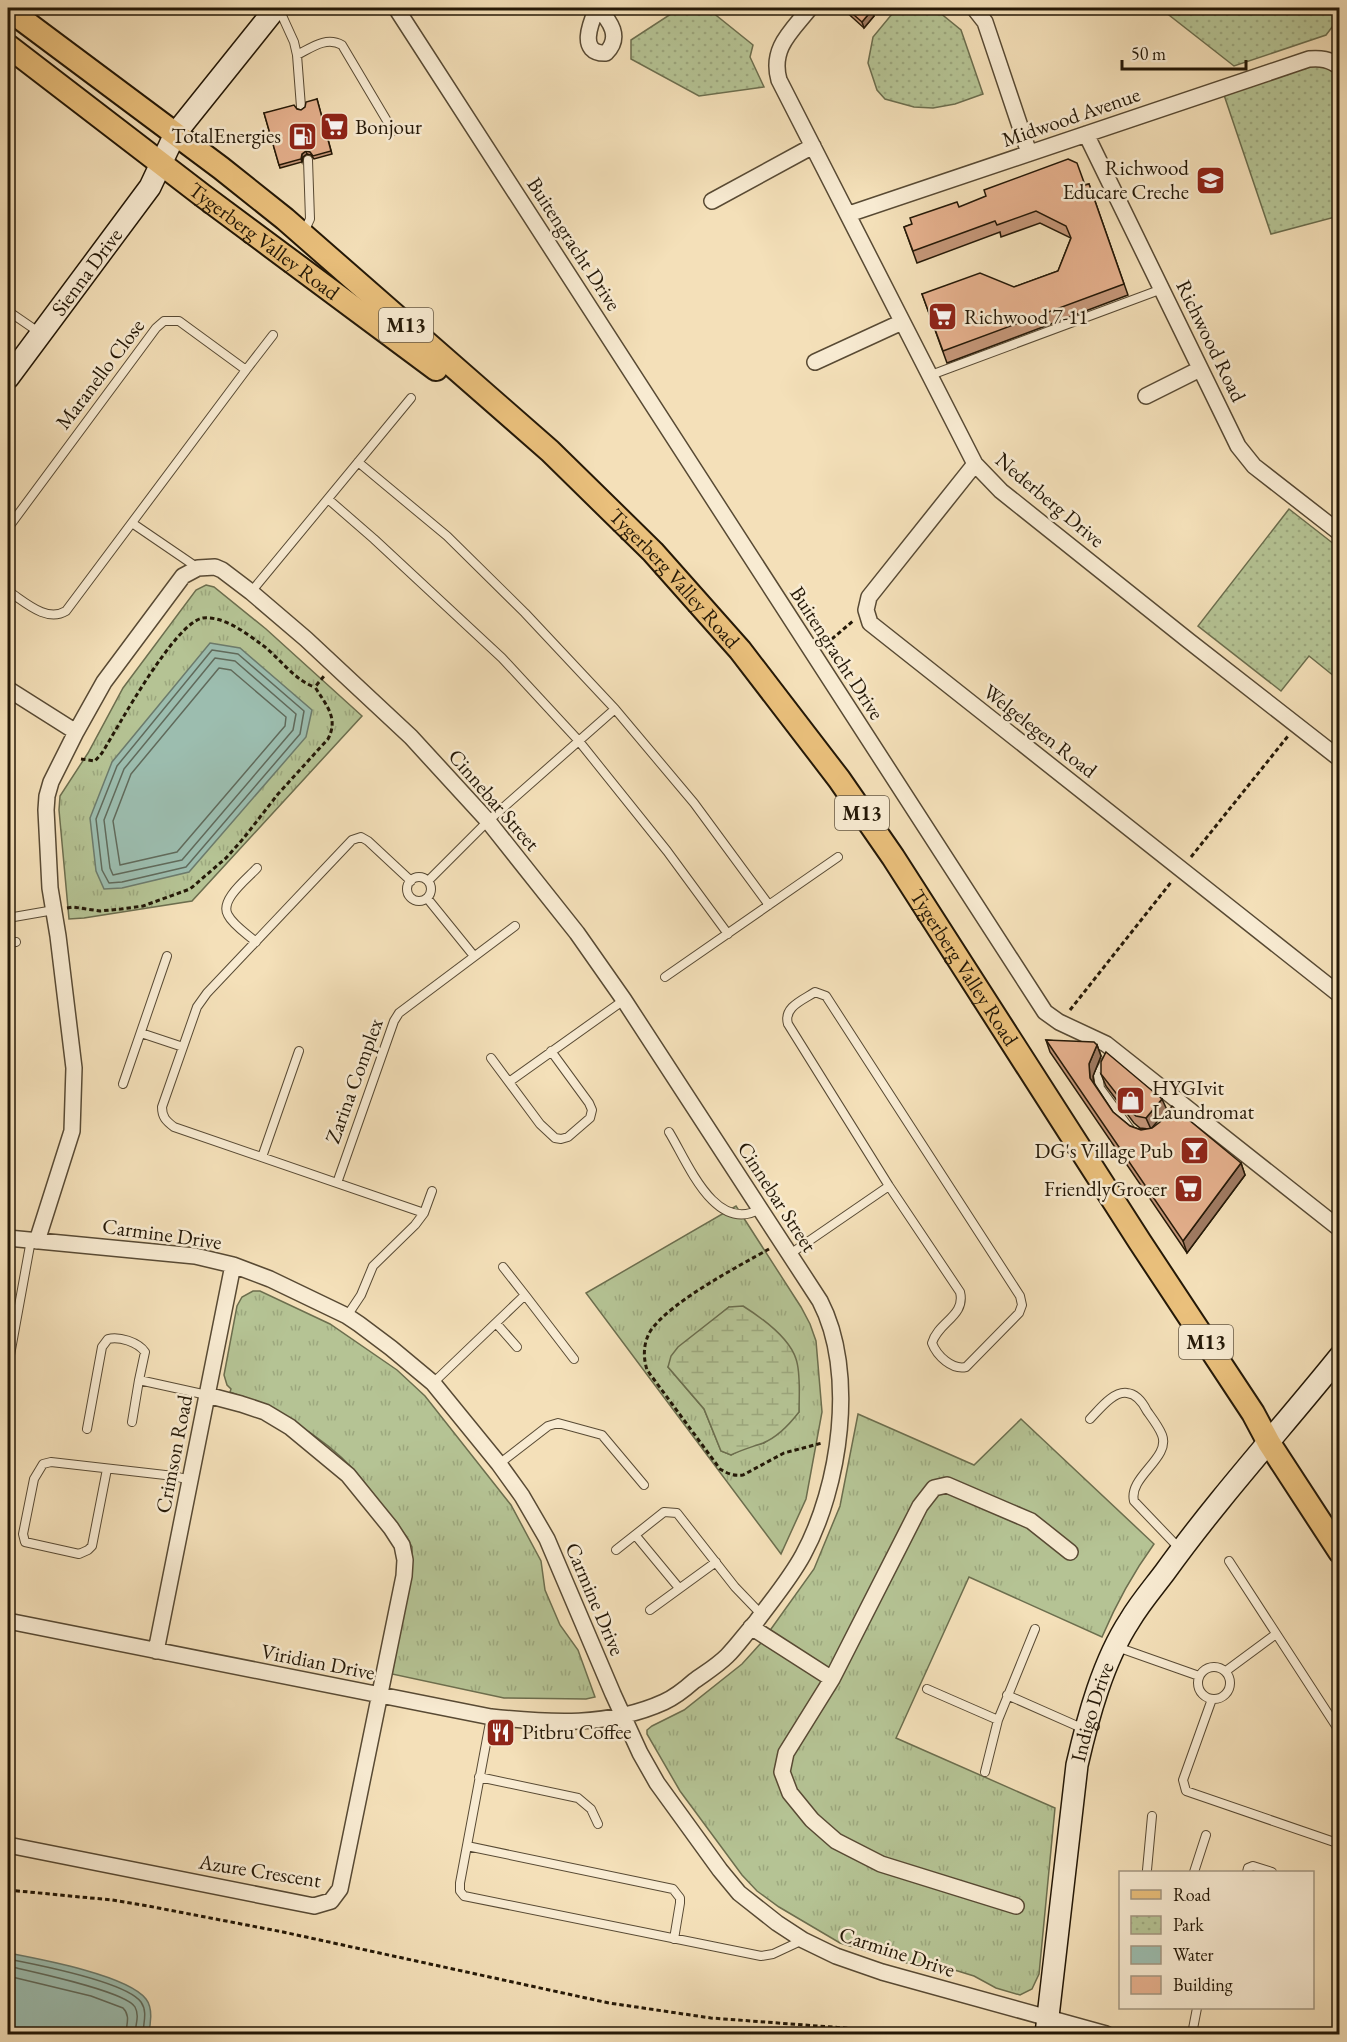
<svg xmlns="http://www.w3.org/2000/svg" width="1347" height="2042" font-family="'EB Garamond',serif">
<defs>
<pattern id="grass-tufts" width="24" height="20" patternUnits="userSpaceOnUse" patternTransform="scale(1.5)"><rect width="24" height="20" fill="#b5c394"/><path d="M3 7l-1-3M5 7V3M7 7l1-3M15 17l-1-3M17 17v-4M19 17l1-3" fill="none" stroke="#9ca77e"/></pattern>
<pattern id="wetland-marsh" width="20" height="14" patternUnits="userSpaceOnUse" patternTransform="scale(1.5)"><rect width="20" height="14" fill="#b5c394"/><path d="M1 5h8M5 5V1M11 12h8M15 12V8" fill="none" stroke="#9ca77e"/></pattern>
<pattern id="park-dots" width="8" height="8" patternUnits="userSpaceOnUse" patternTransform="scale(1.5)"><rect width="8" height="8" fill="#b5c394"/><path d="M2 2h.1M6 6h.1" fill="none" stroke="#9ca77e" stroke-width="1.8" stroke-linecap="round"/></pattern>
</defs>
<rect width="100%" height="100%" fill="#f4e0b9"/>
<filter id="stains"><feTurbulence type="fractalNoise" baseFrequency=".00333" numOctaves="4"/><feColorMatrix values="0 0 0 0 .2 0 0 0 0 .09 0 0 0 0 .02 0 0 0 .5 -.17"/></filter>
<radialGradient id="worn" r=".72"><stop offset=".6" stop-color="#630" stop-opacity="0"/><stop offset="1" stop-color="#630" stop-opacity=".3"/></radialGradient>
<!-- grass -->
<path fill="url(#grass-tufts)" stroke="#6c6e4e" stroke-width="1.5" fill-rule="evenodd" d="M206 585 214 587 266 629 362 716 192 901 84 918 69 919 59 810 60 796 88 753 123 688 196 590Z
M736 1206 801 1307 810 1324 816 1341 822 1412 806 1499 781 1554 586 1293ZM729 1307 796 1360 799 1412 764 1443 747 1447 731 1455 721 1451 704 1409 668 1367 698 1333Z
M253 1291H260L330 1324 397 1370 425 1396 511 1505 541 1561 545 1590 560 1625 578 1650 595 1697 586 1699 504 1698 392 1674 412 1562V1547L406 1536C388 1514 372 1491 354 1470 323 1436 273 1407 230 1392L231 1389 227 1385 224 1375 237 1306 242 1297Z
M858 1414 974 1465 1021 1419 1154 1544C1133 1573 1116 1604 1102 1637L969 1577 896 1738 1055 1808 1039 1974 1032 1989 1020 1995 996 1988 974 1976 935 1964 907 1963 840 1943 779 1907 757 1891 742 1875 680 1791 647 1734V1730L652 1726 684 1710 742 1664 761 1643 814 1569 840 1506Z"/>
<!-- wetland -->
<path fill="url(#wetland-marsh)" stroke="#6c6e4e" stroke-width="1.5" d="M743 1306C762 1318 789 1337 796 1359 801 1373 799 1397 799 1412 789 1425 778 1437 763 1443 752 1447 741 1450 731 1455L721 1451 704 1409 668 1367 671 1356 678 1347 729 1307Z"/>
<!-- park -->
<path fill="url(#park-dots)" stroke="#6c6e4e" stroke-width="1.5" d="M680 8H707L753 45 750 57 764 87 699 96 631 59V40Z
M897 8H934L961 30 983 94 955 104 933 108 914 107 885 99 877 90 868 63 873 37Z
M1160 8H1339V18L1326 35 1234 66Z
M1309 65H1322L1339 75V216L1271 234 1224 95Z
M1289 509 1339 548 1340 681 1309 656 1281 691 1198 626Z"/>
<!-- water -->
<path fill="#9cbdaf" stroke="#6c7b6c" stroke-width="1.5" d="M210 643 240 648 312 710 306 737 189 872 122 888 104 889 96 871 90 818 112 762Z
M8 1953C39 1959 127 1975 146 1999 153 2008 151 2024 148 2034H8Z"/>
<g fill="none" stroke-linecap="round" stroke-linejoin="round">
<!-- shore -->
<path stroke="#606a5b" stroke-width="1.5" d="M212 650 238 654 304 711 300 734 186 867 122 882 109 883 102 870 96 819 117 766Z
M215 658 235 661 296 714 293 730 182 860 113 875 110 868 104 820 124 769Z
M219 668 231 670 286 717 285 726 177 852 120 865 113 821 131 774Z
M8 1959C34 1964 126 1982 141 2002 148 2012 143 2024 143 2034
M8 1966C29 1971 126 1991 135 2007 140 2016 135 2026 135 2034
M8 1976 91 1996 123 2008C131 2016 126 2025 126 2034"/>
<defs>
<path id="lane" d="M279 9 294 42 297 55 301 107
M980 16 994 8
M297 55C311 48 326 36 342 45L393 131
M8 155 10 164 8 173
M304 232 310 219 308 160
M8 311 40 333
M246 370 273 335
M931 375 1162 289
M358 462 447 536 525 613 615 709 694 803 769 905
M328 499 374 539 502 658 578 740 667 851 728 934
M132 523 198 568
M8 528 156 328 164 321H179L246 370 66 611C46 623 24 601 8 591
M251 592 411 398
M407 889a12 12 0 1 1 24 0a12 12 0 1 1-24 0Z
M411 881 368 841 361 837 352 840 207 993 197 1007 162 1107C162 1117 166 1121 174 1127L424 1213
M428 881 488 821 615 709
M427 898 474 956
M8 918 54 910
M256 942C247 934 233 925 228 915 219 900 248 878 257 868
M8 943 16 942
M665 977 838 857
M815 992 826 996 1020 1296 1022 1305 1019 1313 966 1367C952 1370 937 1356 932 1343 938 1322 966 1316 960 1292L889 1186 788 1024C783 1007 803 1000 815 992Z
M141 1033 183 1047
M491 1058 540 1124 555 1138 561 1139 568 1137 590 1118 592 1110 589 1103 551 1051
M1106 1060 1098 1075 1100 1088 1130 1129
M509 1082 624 1000
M123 1084 167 956
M669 1132C687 1161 715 1235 760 1209
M262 1157 299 1051
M337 1183 394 1021 399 1013 515 926
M790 1254 889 1186
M503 1267 525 1295
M347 1316 361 1295 373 1266 415 1225 424 1213 432 1191
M496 1323 517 1347
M8 1366 31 1240
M433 1383 525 1295 574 1359
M1090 1419C1099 1410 1113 1391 1127 1393 1137 1394 1143 1403 1147 1411 1152 1418 1159 1427 1162 1435 1171 1458 1128 1477 1134 1501L1179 1548
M132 1422 139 1380
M87 1429 102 1347 108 1339C119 1336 138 1342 145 1352L139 1380 207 1395
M499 1464 548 1426 558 1423 602 1435 644 1485
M107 1469 92 1546 88 1550 79 1554 25 1542 23 1534 34 1479 43 1464 51 1462 174 1476 190 1480
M636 1536 679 1588
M616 1550 664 1512 677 1513 735 1587 761 1614
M1229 1561 1340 1732
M650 1610 716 1562
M1117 1647 1199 1676
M1198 1683a16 16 0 1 1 32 0a16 16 0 1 1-32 0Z
M1226 1671 1276 1634
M927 1689 998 1720
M1007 1695 1084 1729
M1212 1699 1183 1780 1186 1791 1340 1844
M491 1717 460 1883V1891L464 1896 761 1956 773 1954 803 1940
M985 1772 998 1720 1035 1629
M479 1777 578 1798 591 1809 598 1824
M467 1846 673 1889 680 1898V1903L674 1939
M1147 1870 1152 1816
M1194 1872 1206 1835
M1247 1872 1248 1868 1253 1866 1272 1872
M1192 2034 1197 2008"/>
<path id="street" d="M396 8 1045 1012 1059 1022 1106 1044 1340 1229
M597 8C591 22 577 54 606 53 622 37 610 21 598 8
M810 8C792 31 770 48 779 80L975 464 1001 491 1189 641 1340 759
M974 8 985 22 1029 153
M1086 134 1238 446 1254 466 1340 533
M712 201 813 146
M849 214 1309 59C1321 58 1329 59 1340 67
M815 362 902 322
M1146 396 1200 369
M975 464 869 597 866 610 870 623 1340 995
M8 689 76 732
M8 1238 195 1256 233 1265 270 1279 347 1316 359 1324 391 1348 433 1383 499 1464 522 1496 547 1539 613 1694 640 1753 657 1783 720 1870 739 1893 777 1923 803 1940 836 1956 882 1972 1106 2034
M8 1621 491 1717C550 1723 609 1727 664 1702 675 1697 685 1689 694 1681 705 1673 717 1666 727 1656 737 1646 746 1633 756 1622 772 1600 790 1579 803 1555 840 1487 857 1372 820 1301L624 1000 577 933 488 821 411 737 306 639 251 592 222 570 215 567 198 568 183 576 104 682 76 732 51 782 47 796 46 810 50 888 58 936 74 1068 72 1131 37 1241
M751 1627 832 1679 920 1506 934 1488 947 1485 1031 1521 1070 1552
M156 1651 233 1265
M832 1679 786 1753 782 1772 790 1793 812 1820 836 1841 881 1864 1016 1906
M8 1845 314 1906 331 1901 340 1889 404 1576 405 1560 402 1545 391 1528 348 1475 290 1427 265 1412 241 1404 207 1395"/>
<g id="secondary">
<path id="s1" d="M8 378 150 187 175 134 276 8"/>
<path id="s2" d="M1046 2034 1077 1765C1088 1717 1103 1661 1130 1620 1140 1603 1153 1588 1165 1572 1219 1497 1282 1428 1340 1356"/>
</g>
<g id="primary">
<path id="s3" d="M8 9 221 168 285 219 550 451 653 552 740 650 839 779 893 857 1140 1242 1253 1413 1269 1443 1340 1552"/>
<path id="s4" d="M8 46 202 195 436 369"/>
</g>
</defs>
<!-- lane casing -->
<use href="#lane" stroke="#584a34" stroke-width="10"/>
<!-- street casing -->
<use href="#street" stroke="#584a34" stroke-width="18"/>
<!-- secondary casing -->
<use href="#secondary" stroke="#241807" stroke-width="24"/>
<!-- primary casing -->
<use href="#primary" stroke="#241807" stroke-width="26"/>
<!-- path -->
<path stroke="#241807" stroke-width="3" stroke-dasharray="4.5 3" stroke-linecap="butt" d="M826 644 853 621
M81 759 95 761 102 753C118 727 175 622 203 618 224 616 246 633 261 644 278 656 296 682 315 687
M1191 857 1288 736
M67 908 73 907 100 911 121 909 143 906 190 889 226 858 243 839 278 794 328 739C339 718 326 705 315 687L324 676
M1070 1010 1172 881
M769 1249C737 1267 672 1301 651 1330 643 1343 643 1357 647 1370L720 1469C728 1474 734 1476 743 1475L784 1453 822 1443
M8 1890 112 1900 148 1906 283 1932 609 2003 711 2018 925 2034"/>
<!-- lane -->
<use href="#lane" stroke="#f8ebd2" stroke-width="8"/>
<!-- street -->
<use href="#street" stroke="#f8ebd2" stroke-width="15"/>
<!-- secondary -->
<use href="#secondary" stroke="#f8ebd2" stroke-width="21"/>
<!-- primary -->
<use href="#primary" stroke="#eac07c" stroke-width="22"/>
</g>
<!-- wall -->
<path fill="#c59779" stroke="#241807" stroke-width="1.5" d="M842 8H869L872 10 874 16 864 28Z
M317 99 332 154 314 159 311 155 307 154 303 157 302 162 280 168 264 113 297 109 301 110Z
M1089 184 1128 295 947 363 922 294 1014 287 1058 271 1071 238 1040 223 1001 237 1000 232 917 263 904 227 959 207Z
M1046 1040 1097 1045 1101 1056 1093 1076 1094 1083 1113 1112 1130 1126 1141 1130 1149 1129 1140 1128 1134 1123 1106 1086 1101 1074 1167 1110 1151 1128 1241 1163 1245 1175 1187 1253 1050 1052Z"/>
<!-- shaded-wall -->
<path fill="#a07b63" stroke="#241807" stroke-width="1.5" d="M872 10 874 16 864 28 862 22Z
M306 151 307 154 303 157 302 162 301 159 302 154Z
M1097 1045 1101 1056 1093 1076 1094 1090 1090 1078 1089 1064Z
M1162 1099 1167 1110 1151 1129 1146 1118Z
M1241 1163 1245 1175 1187 1253 1183 1241Z"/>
<!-- building -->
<path fill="#e5b08d" stroke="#241807" stroke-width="1.5" d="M846 8H869L872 10 862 22Z
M317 99 331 151 313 156 310 152 306 151 302 154 301 159 279 165 264 113 294 105 297 109 301 110 305 107 306 102Z
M1068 159 1077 163 1085 185 1089 184 1124 284 943 351 922 294 980 273 1014 287 1058 271 1071 238 1066 226 1036 211 997 225 995 221 913 251 904 227 912 224 910 218 957 202 959 207 986 196 984 190Z
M1046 1040 1094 1042 1097 1045 1089 1064 1090 1078 1113 1112 1130 1126 1141 1130 1152 1128 1160 1122 1172 1106 1241 1163 1183 1241Z
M1106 1052 1162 1099 1146 1118 1136 1116 1130 1111 1101 1074V1062Z"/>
<!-- icons -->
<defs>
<symbol id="supermarket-square" viewBox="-11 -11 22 22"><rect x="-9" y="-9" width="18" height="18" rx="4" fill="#8f2418" stroke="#f8ebd2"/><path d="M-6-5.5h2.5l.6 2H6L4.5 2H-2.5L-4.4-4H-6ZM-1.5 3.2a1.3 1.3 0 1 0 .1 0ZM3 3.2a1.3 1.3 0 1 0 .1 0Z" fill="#fff"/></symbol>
<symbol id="fuel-square" viewBox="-11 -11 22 22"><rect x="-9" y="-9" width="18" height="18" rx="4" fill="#8f2418" stroke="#f8ebd2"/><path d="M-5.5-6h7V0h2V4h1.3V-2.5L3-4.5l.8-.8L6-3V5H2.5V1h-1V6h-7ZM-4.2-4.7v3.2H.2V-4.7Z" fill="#fff"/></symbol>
<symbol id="school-square" viewBox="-11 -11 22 22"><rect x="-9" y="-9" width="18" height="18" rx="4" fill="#8f2418" stroke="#f8ebd2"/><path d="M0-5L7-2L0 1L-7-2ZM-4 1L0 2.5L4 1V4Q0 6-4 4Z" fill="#fff"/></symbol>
<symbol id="shop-square" viewBox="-11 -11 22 22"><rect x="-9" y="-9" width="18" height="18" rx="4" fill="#8f2418" stroke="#f8ebd2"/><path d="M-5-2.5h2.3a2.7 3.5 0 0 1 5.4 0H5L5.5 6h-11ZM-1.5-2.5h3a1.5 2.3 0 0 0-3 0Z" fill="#fff"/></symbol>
<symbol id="bar-square" viewBox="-11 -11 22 22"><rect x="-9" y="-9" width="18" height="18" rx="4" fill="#8f2418" stroke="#f8ebd2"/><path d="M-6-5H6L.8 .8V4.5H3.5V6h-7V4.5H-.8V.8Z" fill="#fff"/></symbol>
<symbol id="restaurant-square" viewBox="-11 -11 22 22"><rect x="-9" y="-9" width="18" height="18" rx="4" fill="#8f2418" stroke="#f8ebd2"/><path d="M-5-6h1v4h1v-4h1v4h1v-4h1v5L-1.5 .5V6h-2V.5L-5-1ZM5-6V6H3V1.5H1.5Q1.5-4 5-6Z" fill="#fff"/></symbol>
</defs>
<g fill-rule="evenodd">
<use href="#supermarket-square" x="318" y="110" width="33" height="33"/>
<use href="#fuel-square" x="286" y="120" width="33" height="33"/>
<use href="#school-square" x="1194" y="164" width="33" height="33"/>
<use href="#supermarket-square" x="926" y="300" width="33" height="33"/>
<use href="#shop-square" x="1114" y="1084" width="33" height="33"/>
<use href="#bar-square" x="1178" y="1134" width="33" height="33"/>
<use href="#supermarket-square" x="1172" y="1172" width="33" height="33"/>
<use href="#restaurant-square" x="484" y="1716" width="33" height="33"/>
</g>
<g text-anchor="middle" stroke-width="5" stroke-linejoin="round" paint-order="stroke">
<!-- shield labels -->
<g fill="#f8ebd2" stroke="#645744" stroke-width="1.5">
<rect x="379" y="308" width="54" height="34" rx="4.5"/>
<rect x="835" y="796" width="54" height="34" rx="4.5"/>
<rect x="1179" y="1325" width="54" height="34" rx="4.5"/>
</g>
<g font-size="20" font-weight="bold" fill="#241807">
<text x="406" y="332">M13</text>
<text x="862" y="820">M13</text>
<text x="1206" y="1349">M13</text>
</g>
<!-- street labels -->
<g font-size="21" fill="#241807" stroke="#f8ebd2">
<text transform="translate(1071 117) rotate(-19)" y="7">Midwood Avenue</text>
<text dy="7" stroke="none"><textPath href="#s4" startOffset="322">Tygerberg Valley Road</textPath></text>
<text transform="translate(574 244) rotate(57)" y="7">Buitengracht Drive</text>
<text dy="7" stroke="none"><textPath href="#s1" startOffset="132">Sienna Drive</textPath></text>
<text transform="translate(1211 341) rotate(64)" y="7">Richwood Road</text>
<text transform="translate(100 374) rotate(-53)" y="7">Maranello Close</text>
<text transform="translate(1050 500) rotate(40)" y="7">Nederberg Drive</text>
<text dy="7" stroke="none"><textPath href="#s3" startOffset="878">Tygerberg Valley Road</textPath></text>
<text transform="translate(837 653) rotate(57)" y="7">Buitengracht Drive</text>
<text transform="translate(1040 731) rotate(38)" y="7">Welgelegen Road</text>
<text transform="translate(494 800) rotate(49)" y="7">Cinnebar Street</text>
<text dy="7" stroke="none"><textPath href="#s3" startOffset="1364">Tygerberg Valley Road</textPath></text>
<text transform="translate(354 1081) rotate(-70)" y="7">Zarina Complex</text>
<text transform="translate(777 1197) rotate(57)" y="7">Cinnebar Street</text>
<text transform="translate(162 1234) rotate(8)" y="7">Carmine Drive</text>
<text transform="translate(174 1454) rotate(-79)" y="7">Crimson Road</text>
<text transform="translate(595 1599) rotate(67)" y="7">Carmine Drive</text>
<text transform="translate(318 1662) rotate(11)" y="7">Viridian Drive</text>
<text dy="7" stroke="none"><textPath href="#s2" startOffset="326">Indigo Drive</textPath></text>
<text transform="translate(260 1871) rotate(9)" y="7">Azure Crescent</text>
<text transform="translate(897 1952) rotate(18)" y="7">Carmine Drive</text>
</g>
<!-- poi labels -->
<g font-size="21" fill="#241807" stroke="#f8ebd2" text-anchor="start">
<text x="355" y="134">Bonjour</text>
<text x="281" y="143" text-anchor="end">TotalEnergies</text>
<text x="1189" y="175" text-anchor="end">Richwood<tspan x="1189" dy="24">Educare Creche</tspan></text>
<text x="964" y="324">Richwood 7-11</text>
<text x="1152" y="1095">HYGIvit<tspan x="1152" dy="24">Laundromat</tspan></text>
<text x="1173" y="1158" text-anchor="end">DG's Village Pub</text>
<text x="1167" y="1196" text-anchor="end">FriendlyGrocer</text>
<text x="522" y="1739">Pitbru Coffee</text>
</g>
</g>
<!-- margin -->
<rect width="1347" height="2042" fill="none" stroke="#f4e0b9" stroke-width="30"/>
<rect x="9" y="9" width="1329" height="2024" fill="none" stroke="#241807" stroke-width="3"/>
<rect x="15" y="15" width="1317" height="2012" fill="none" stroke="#241807" stroke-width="1.5"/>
<!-- legend -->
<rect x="1119" y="1871" width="195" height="138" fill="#f8ebd2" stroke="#a39781" stroke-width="1.5"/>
<rect x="1131" y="1890" width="30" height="9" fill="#eac07c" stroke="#a39781" stroke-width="1.5"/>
<text x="1173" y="1901" font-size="18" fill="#241807">Road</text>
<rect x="1131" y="1916" width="30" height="18" fill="url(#park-dots)" stroke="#a39781" stroke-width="1.5"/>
<text x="1173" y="1931" font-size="18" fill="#241807">Park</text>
<rect x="1131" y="1946" width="30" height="18" fill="#9cbdaf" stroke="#a39781" stroke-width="1.5"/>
<text x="1173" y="1961" font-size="18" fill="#241807">Water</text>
<rect x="1131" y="1976" width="30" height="18" fill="#e5b08d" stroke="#a39781" stroke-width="1.5"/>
<text x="1173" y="1991" font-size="18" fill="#241807">Building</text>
<!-- scale -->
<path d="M1122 60v9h124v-9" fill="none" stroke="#241807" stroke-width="3"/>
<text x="1131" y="60" font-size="18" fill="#241807" stroke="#f8ebd2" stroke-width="4.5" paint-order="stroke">50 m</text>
<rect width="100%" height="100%" filter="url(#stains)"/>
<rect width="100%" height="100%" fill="url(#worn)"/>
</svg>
